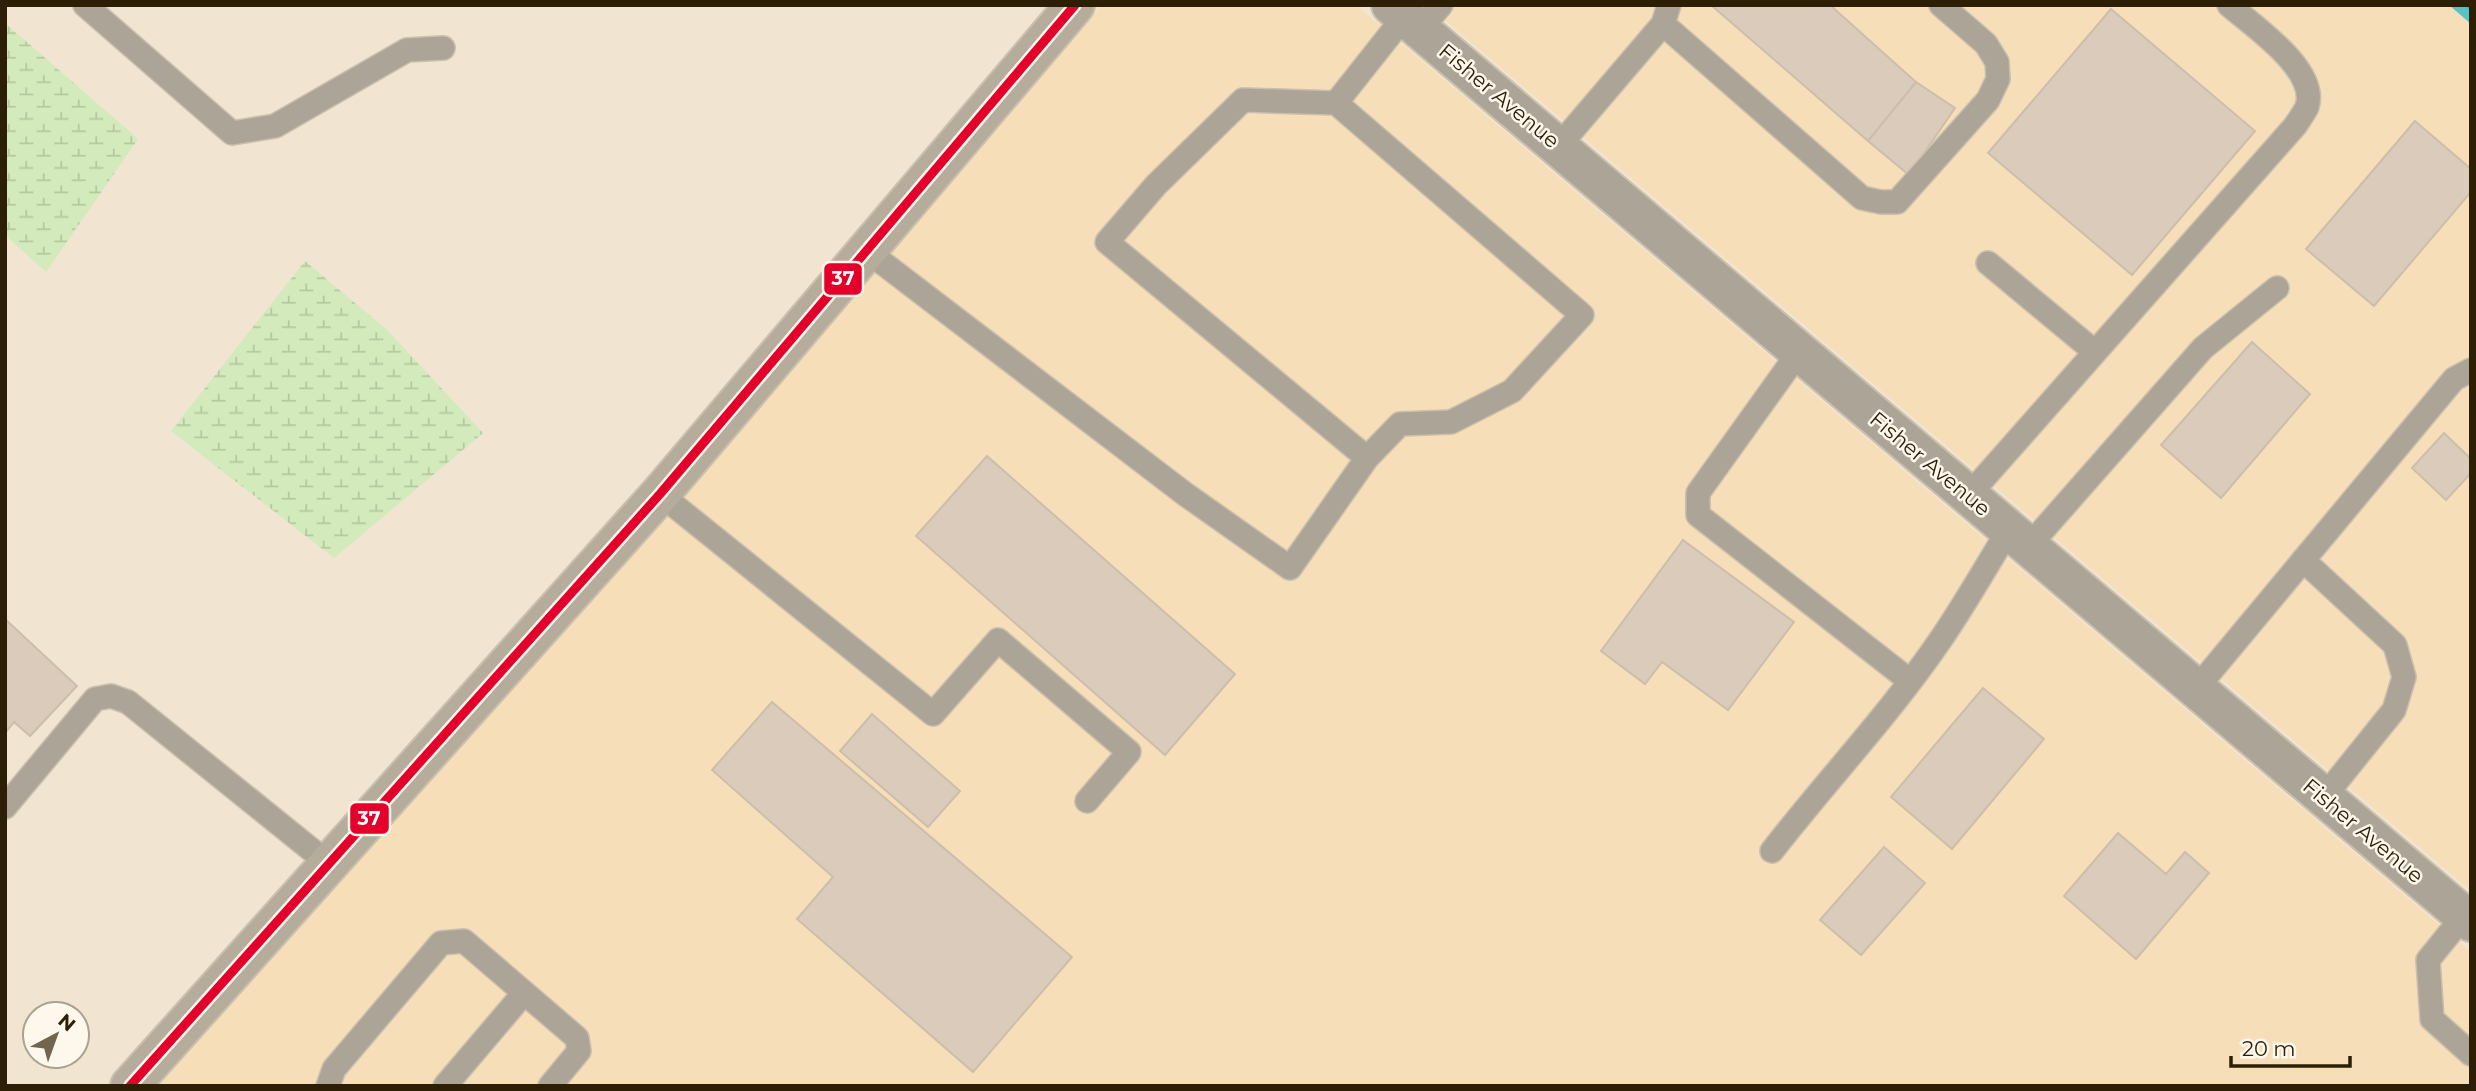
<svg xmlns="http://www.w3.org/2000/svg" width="2476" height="1091" font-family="Montserrat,sans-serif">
<defs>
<pattern id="wetland-marsh" width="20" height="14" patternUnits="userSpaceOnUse" patternTransform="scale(1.75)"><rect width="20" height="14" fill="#d2eabc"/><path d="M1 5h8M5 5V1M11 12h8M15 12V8" fill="none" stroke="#b5c8a0"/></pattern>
<pattern id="water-ripples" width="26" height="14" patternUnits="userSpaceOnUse" patternTransform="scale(1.75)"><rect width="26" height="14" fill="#56c4c4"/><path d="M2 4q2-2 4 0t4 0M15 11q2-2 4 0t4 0" fill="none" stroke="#4ba8a7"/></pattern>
</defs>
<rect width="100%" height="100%" fill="#f1e4d0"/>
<!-- built -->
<path fill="#f6dfb8" d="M1102 5H1356L2471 952V1086H158L675 507Z
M1427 5H2449L2471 24V891Z"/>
<!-- wetland -->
<path fill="url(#wetland-marsh)" d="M5 23 138 139 46 272 5 235Z
M305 261 387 330 483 433 334 558 171 431Z"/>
<!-- water -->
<path fill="url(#water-ripples)" d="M2449 5H2471V24Z"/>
<!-- building -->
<path fill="#dacbba" stroke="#cdbdab" stroke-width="2" d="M1711 5H1830L1916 82 1868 141Z
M2111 9 2255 131 2132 275 1988 153Z
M1916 82 1955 108 1909 175 1868 141Z
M2415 121 2471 169V192L2374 306 2306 249Z
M2252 342 2310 394 2221 498 2161 445Z
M2444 433 2471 459V473L2446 500 2412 468Z
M987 456 1235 674 1165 755 916 536Z
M1683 540 1794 622 1728 710 1662 662 1645 684 1601 651Z
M5 619 77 686 30 736 14 722 5 733Z
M1983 688 2044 739 1952 849 1891 797Z
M772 702 1072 957 973 1072 797 919 833 877 712 770Z
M872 714 960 791 928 827 840 751Z
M2118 833 2166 874 2185 852 2209 873 2136 959 2064 896Z
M1884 847 1925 883 1861 955 1820 920Z"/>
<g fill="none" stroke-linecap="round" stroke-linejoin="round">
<defs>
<path id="lane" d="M85 5 232 133 275 126 407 50 443 48
M1663 24 1862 198 1881 202H1897L1988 100 1998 79 1997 62 1986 44 1941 5
M1420 30 1441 5
M1336 103 1404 17
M1558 147 1663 24 1669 5
M867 251 1185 494 1290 568 1367 458 1400 424 1451 422 1512 391 1582 315 1336 103 1243 100 1156 185 1107 242 1367 458
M1988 263 2095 352
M1799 352 1698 493V515L1910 681
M660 494 933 714 998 640 1129 752 1087 801
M1968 496 2295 126C2299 120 2304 113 2307 107 2319 70 2253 26 2229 5
M2028 547 2203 348 2277 288
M2303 560 2395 645 2404 677 2394 710 2324 797
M2196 689 2454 379 2471 370
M5 807 95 699 111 696 128 702 329 864
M1772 851C1827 780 1890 714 1941 639 1965 604 1986 567 2008 531
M2471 907 2428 960 2432 1019 2471 1054
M328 1086 334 1069 441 943 464 941 577 1038 579 1051 550 1086
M445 1086 524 993"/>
<path id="street" d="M1391 5 2471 922"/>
<path id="secondary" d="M130 1086 660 494 1075 5"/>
</defs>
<!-- lane casing -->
<use href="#lane" stroke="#cbc0ae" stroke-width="26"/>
<!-- street casing -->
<use href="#street" stroke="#cbc0ae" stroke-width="42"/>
<!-- secondary casing -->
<use href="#secondary" stroke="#cbc0ae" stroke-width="42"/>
<!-- lane -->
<use href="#lane" stroke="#aca497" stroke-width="23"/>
<!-- street -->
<use href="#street" stroke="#aca497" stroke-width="38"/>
<!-- secondary -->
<use href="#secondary" stroke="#b6ac9b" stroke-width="38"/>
<defs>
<path id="bus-1" d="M130 1086 660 494 1075 5"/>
</defs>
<!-- bus-1 casing -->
<use href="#bus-1" stroke="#fef7eb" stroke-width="14"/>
<!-- bus-1 -->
<use href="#bus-1" stroke="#e4002b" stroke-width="9"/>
</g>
<g text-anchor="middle" stroke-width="5" stroke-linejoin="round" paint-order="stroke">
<!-- street labels -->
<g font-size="21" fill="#2d1f06" stroke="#fef7eb">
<text transform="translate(1499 96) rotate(40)" y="7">Fisher Avenue</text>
<text transform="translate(1930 464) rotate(40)" y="7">Fisher Avenue</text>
<text transform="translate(2363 831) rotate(40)" y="7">Fisher Avenue</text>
</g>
</g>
<g stroke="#fef7eb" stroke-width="2.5">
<rect x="823" y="262" width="40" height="34" rx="7" fill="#e4002b"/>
<rect x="349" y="802" width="41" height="33" rx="7" fill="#e4002b"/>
</g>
<g font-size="19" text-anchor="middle" font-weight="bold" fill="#fff">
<text x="843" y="285">37</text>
<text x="369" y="825">37</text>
</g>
<!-- border -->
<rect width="2476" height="1091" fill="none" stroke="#2d1f06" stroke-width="14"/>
<!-- north arrow -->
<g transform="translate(56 1035) rotate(41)"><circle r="33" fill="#fef7eb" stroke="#aaa18f" stroke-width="2"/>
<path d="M0-5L12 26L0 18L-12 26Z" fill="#72644d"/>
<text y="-10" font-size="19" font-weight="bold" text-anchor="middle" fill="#2d1f06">N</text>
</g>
<!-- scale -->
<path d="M2231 1056v10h119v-10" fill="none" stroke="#2d1f06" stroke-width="3.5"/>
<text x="2242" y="1056" font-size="21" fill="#2d1f06" stroke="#fef7eb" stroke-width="5" paint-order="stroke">20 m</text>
</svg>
